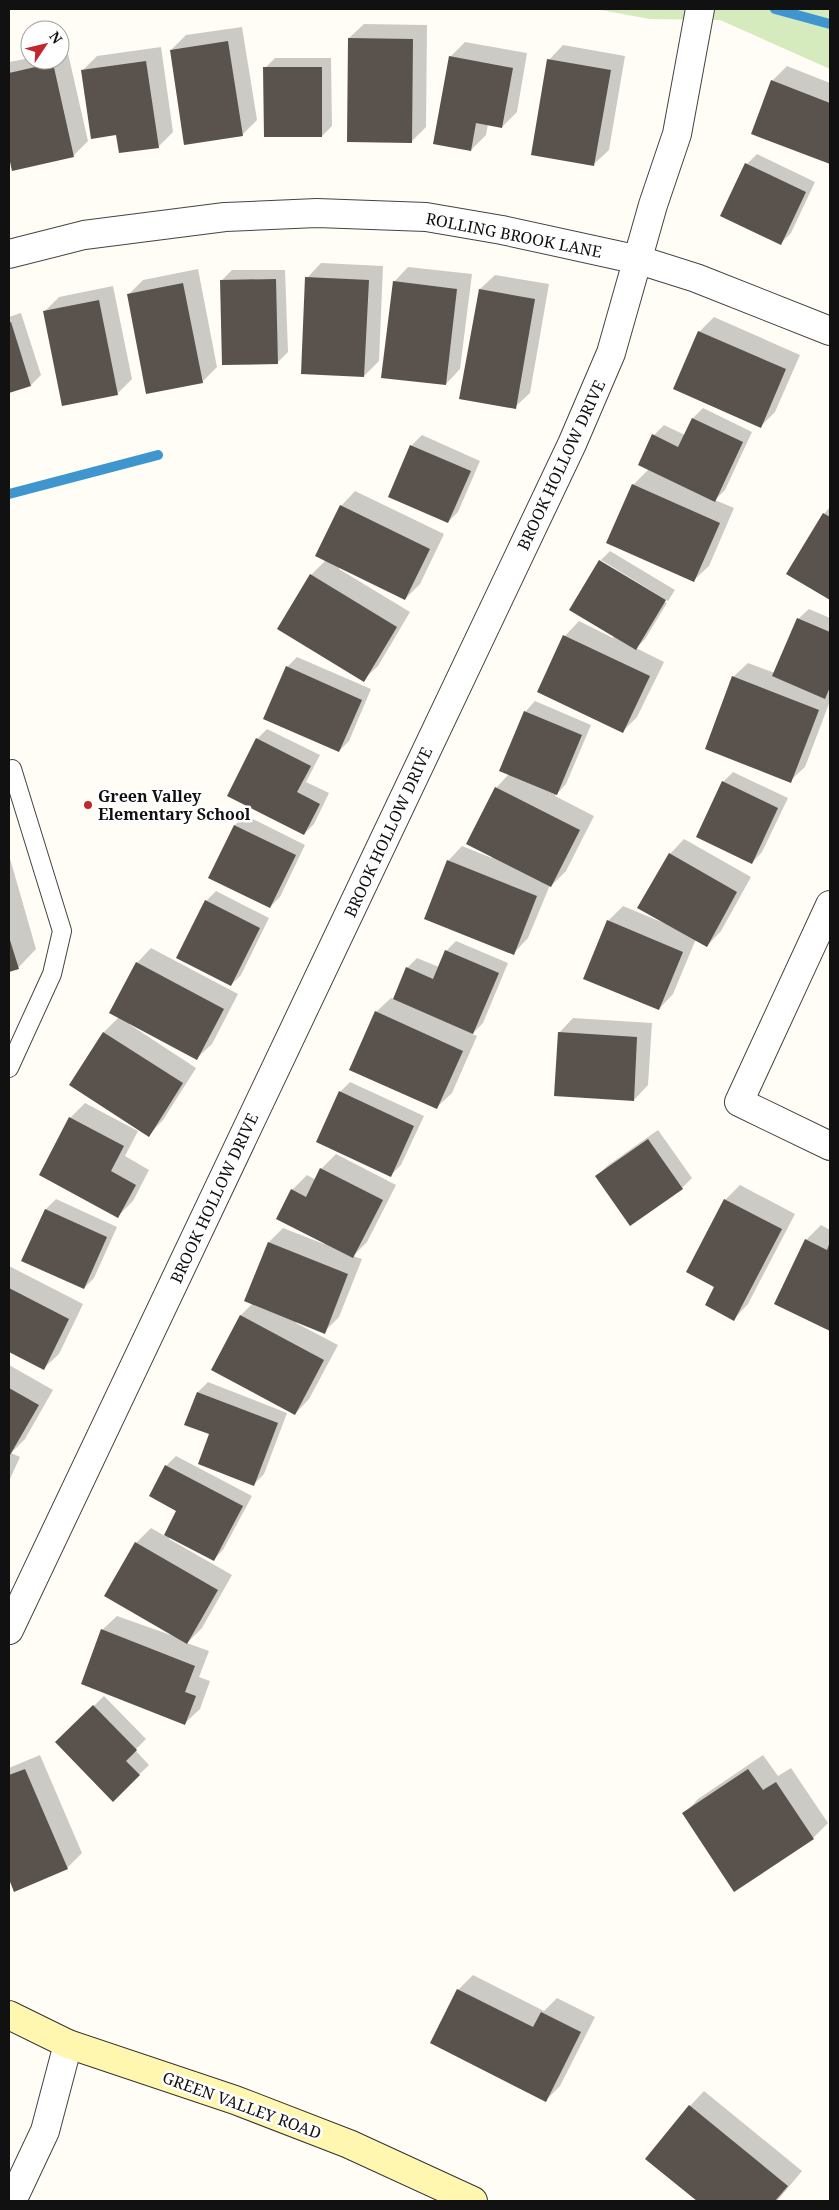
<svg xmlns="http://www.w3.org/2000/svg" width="839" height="2210" font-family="'Noto Serif',serif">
<rect width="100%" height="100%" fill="#fffdf5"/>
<!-- green -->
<path fill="#d5ebbd" d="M595 9H830V69L720 20 650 19Z"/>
<!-- shadow -->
<path fill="#0003" d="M364 24 427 25 426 127 411 142 349 38Z
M242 27 257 120 242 135 171 50 186 35Z
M465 42 527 53 517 112 502 127 488 124 486 135 471 150 450 57Z
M563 45 625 56 609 150 594 164 549 60Z
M161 47 173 132 158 147 82 71 97 56Z
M67 49 88 141 74 155 13 170 9 151V62L30 58V60H60V51Z
M275 58H331L332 126 322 136 265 68Z
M787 66 830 83V163L753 133 772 81Z
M757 154 815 182 791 233 781 243 747 164Z
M321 263 383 266 379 361 364 376 307 278Z
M408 267 472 274 460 369 446 384 394 282Z
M198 269 217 367 202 382 128 295 143 280Z
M232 270H285L288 352 278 362 221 281Z
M495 275 549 284 530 393 515 407 461 398 480 289Z
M113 286 132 379 117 394 44 312 59 297Z
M21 313 41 375 31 385 9 392V317Z
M714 317 800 355 775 412 760 427 699 332Z
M703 408 752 432 725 490 715 500 734 508 709 566 694 580 633 485 649 469 654 435 664 425 685 435 693 418Z
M422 435 480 461 458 512 448 522 389 496 412 445Z
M355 491 444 534 420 584 405 599 340 567 339 569 410 612 378 666 363 680 311 575 326 560 341 506Z
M830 507V598L788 574 824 514Z
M610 551 675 590 668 601 601 560Z
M601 560V563L667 603 645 639 636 648 664 662 637 717 623 731 565 636 579 621 613 638 614 636 600 561Z
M809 609 830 618V692L829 694 830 701 805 767 790 781 733 677 748 663 775 673 798 619Z
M297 657 371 689 349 741 339 751 287 667Z
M535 701 591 725 566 784 555 796 594 816 566 871 551 886 550 885 528 938 514 953 448 861 462 846 492 858 496 788 509 774 525 712Z
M267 729 320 755 306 782 329 793 314 824 304 834 257 739Z
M733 772 788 798 762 852 752 863 723 782Z
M245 815 305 845 280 897 270 907 210 877 235 825Z
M684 839 751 877 721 931 707 946 696 939 673 994 659 1009 608 921 623 906 664 923 670 854Z
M9 855 36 949 18 968 9 970Z
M216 891 269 918 241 975 231 985 206 901Z
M456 941 508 963 483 1023 472 1034 477 1036 452 1093 437 1107 376 1012 391 998 394 999 407 968 417 958 439 967 446 951Z
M151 948 238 994 212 1044 197 1058 130 1023 129 1024 196 1068 163 1120 149 1135 70 1085 104 1032 119 1017 137 963Z
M573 1018 652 1023 648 1085 634 1100 559 1033Z
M350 1082 424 1116 401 1165 391 1175 340 1092Z
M85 1103 138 1131 125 1156 149 1170 133 1201 118 1216 40 1175 70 1118Z
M658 1130 692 1178 682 1188 597 1176 607 1166Z
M336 1154 396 1185 367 1242 353 1256 362 1259 339 1317 324 1332 297 1321 296 1323 338 1345 309 1399 295 1414 212 1369 241 1315 253 1303 269 1242 283 1228 324 1244 325 1243 292 1190 307 1175 316 1180 321 1169Z
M740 1185 795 1214 748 1304 734 1319 716 1286 688 1272 725 1200Z
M56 1199 117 1227 94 1278 84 1288 23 1261 46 1209Z
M821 1225 830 1230V1329L776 1303 806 1240Z
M9 1266 83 1304 59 1354 44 1368 9 1351Z
M9 1365 53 1390 25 1439 11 1453 20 1457 9 1481Z
M208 1382 287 1413 264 1474 254 1484 211 1434 186 1424 198 1392Z
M176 1456 252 1496 223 1550 213 1560 170 1537 169 1539 232 1575 202 1628 187 1643 209 1651 199 1677 210 1681 200 1709 185 1723 102 1630 117 1616 179 1638 106 1596 136 1543 151 1528 165 1536 178 1511 166 1466Z
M104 1696 146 1739 135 1750 149 1765 113 1800 57 1742Z
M40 1755 82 1853 67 1868 15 1890 9 1875V1768Z
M763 1755 778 1776 791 1768 828 1823 813 1838 735 1890 684 1814 698 1799Z
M473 1975 544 2011 557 1998 595 2017 560 2086 545 2101 458 1990Z
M704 2091 802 2171 777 2201H699L647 2159 690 2106Z"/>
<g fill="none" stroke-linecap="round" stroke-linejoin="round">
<!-- stream -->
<path stroke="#3f96cf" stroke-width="10" d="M775 9 830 24
M9 494 158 455"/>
</g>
<!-- building -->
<path fill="#5a524d" d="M348 38 413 39 412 143 347 142Z
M228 41 243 136 184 145 170 50Z
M449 56 513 68 502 128 476 123 471 151 433 144Z
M547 59 611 70 594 166 531 155Z
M146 61 159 148 119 153 116 135 91 139 81 70Z
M53 63 74 157 12 171 9 157V73Z
M263 67H322V137H264Z
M771 80 830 103V164L751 134Z
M745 163 806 192 781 245 720 216Z
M305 277 369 280 364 377 301 374Z
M276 279 278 364 222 365 220 280Z
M393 281 457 289 446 385 381 378Z
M183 283 203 383 146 394 127 294Z
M479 289 535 299 516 409 459 399Z
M99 300 118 395 62 406 43 311Z
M11 322 31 386 9 393V323Z
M698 331 786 369 761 428 673 389Z
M692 418 743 442 715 502 638 465 652 434 678 447Z
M410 445 471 471 448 523 388 497Z
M632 484 720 523 694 582 606 543Z
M340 505 430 549 405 600 315 556Z
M823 513 830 517V600L786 574Z
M599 560 666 600 636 650 569 610Z
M310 574 397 627 364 682 277 629Z
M797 618 830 632V687L825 699 772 676Z
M563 635 650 676 623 733 537 692Z
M286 666 362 700 339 752 263 719Z
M732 676 819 710 791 783 705 749Z
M524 711 582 735 557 795 499 771Z
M256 738 311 766 297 792 320 804 304 835 227 796Z
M722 781 778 808 752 864 696 837Z
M495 787 580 830 551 887 466 844Z
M234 825 296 855 270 908 208 878Z
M669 853 737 892 707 947 637 908Z
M447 860 537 896 514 955 424 919Z
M205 900 260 928 231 986 176 958Z
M607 920 683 952 659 1010 583 979Z
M9 937 19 969 9 972Z
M445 950 499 973 473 1034 393 999 406 967 433 979Z
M136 962 224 1009 197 1060 109 1013Z
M375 1011 463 1051 437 1109 349 1070Z
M103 1032 183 1083 149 1137 69 1085Z
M558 1032 637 1037 634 1101 554 1096Z
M339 1091 414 1126 391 1177 316 1142Z
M69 1117 124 1146 111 1171 136 1185 118 1218 39 1175Z
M648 1139 683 1189 630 1226 595 1176Z
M320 1168 383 1200 353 1258 276 1219 291 1189 306 1197Z
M724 1199 782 1229 734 1321 705 1305 714 1287 686 1272Z
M45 1209 107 1237 84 1289 21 1261Z
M805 1239 827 1250 830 1242V1331L774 1304Z
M268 1242 348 1274 325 1334 244 1301Z
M9 1288 69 1319 44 1370 9 1352Z
M240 1315 324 1360 295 1415 211 1370Z
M9 1388 39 1405 10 1455H9Z
M197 1392 278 1423 254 1486 198 1464 209 1434 184 1425Z
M165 1465 243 1506 214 1561 164 1535 176 1511 149 1496Z
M135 1542 218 1590 187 1644 104 1596Z
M101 1629 195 1666 185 1692 196 1696 185 1725 81 1684Z
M93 1705 137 1750 126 1761 140 1775 113 1802 55 1742Z
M25 1769 68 1869 14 1892 9 1879V1775Z
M748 1769 763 1790 776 1782 814 1839 734 1892 682 1813Z
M457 1989 533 2027 541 2012 581 2032 546 2102 430 2043Z
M689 2105 788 2186 775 2201H697L645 2159Z"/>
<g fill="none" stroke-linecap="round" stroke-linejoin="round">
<defs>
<path id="lane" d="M9 1068 52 974 62 931 12 769"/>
<path id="street" d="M9 254 84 235 225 217 317 213 426 217 502 230 639 260 696 278 830 331
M830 905 739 1102 830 1146
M9 1630 572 444 611 353 653 205 677 134 700 9
M12 2201 45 2131 68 2044"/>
<path id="secondary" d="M9 2015 68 2044 235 2100 349 2144 473 2201"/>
</defs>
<!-- lane casing -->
<use href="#lane" stroke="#444" stroke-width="20"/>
<!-- street casing -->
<use href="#street" stroke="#444" stroke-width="30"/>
<!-- secondary casing -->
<use href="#secondary" stroke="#333" stroke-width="30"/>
<!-- lane -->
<use href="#lane" stroke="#fff" stroke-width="18"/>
<!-- street -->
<use href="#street" stroke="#fff" stroke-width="28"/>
<!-- secondary -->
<use href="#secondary" stroke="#fff6b0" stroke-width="28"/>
</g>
<!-- markers -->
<circle fill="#c4262e" stroke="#fff" stroke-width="2" cx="88" cy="805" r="5"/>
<g text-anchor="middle" stroke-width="5" stroke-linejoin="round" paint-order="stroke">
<!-- street labels -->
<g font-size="16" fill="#111" stroke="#fff">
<text transform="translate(514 235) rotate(11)" y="6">ROLLING BROOK LANE</text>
<text transform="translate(561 465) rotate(-65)" y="6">BROOK HOLLOW DRIVE</text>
<text transform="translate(388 832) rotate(-65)" y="6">BROOK HOLLOW DRIVE</text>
<text transform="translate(214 1198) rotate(-65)" y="6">BROOK HOLLOW DRIVE</text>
<text transform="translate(242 2105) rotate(20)" y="6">GREEN VALLEY ROAD</text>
</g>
<!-- poi labels -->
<g font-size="16" font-weight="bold" fill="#111" stroke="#fff" text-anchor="start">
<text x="98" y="802">Green Valley<tspan x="98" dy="18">Elementary School</tspan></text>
</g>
</g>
<!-- border -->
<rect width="839" height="2210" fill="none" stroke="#111111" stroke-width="20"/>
<!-- north arrow -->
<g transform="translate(45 45) rotate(55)"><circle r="24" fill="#ffffff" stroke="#a0a0a0"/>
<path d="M0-4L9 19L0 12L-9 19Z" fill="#c4262e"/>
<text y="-8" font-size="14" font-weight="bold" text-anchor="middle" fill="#111111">N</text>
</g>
</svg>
